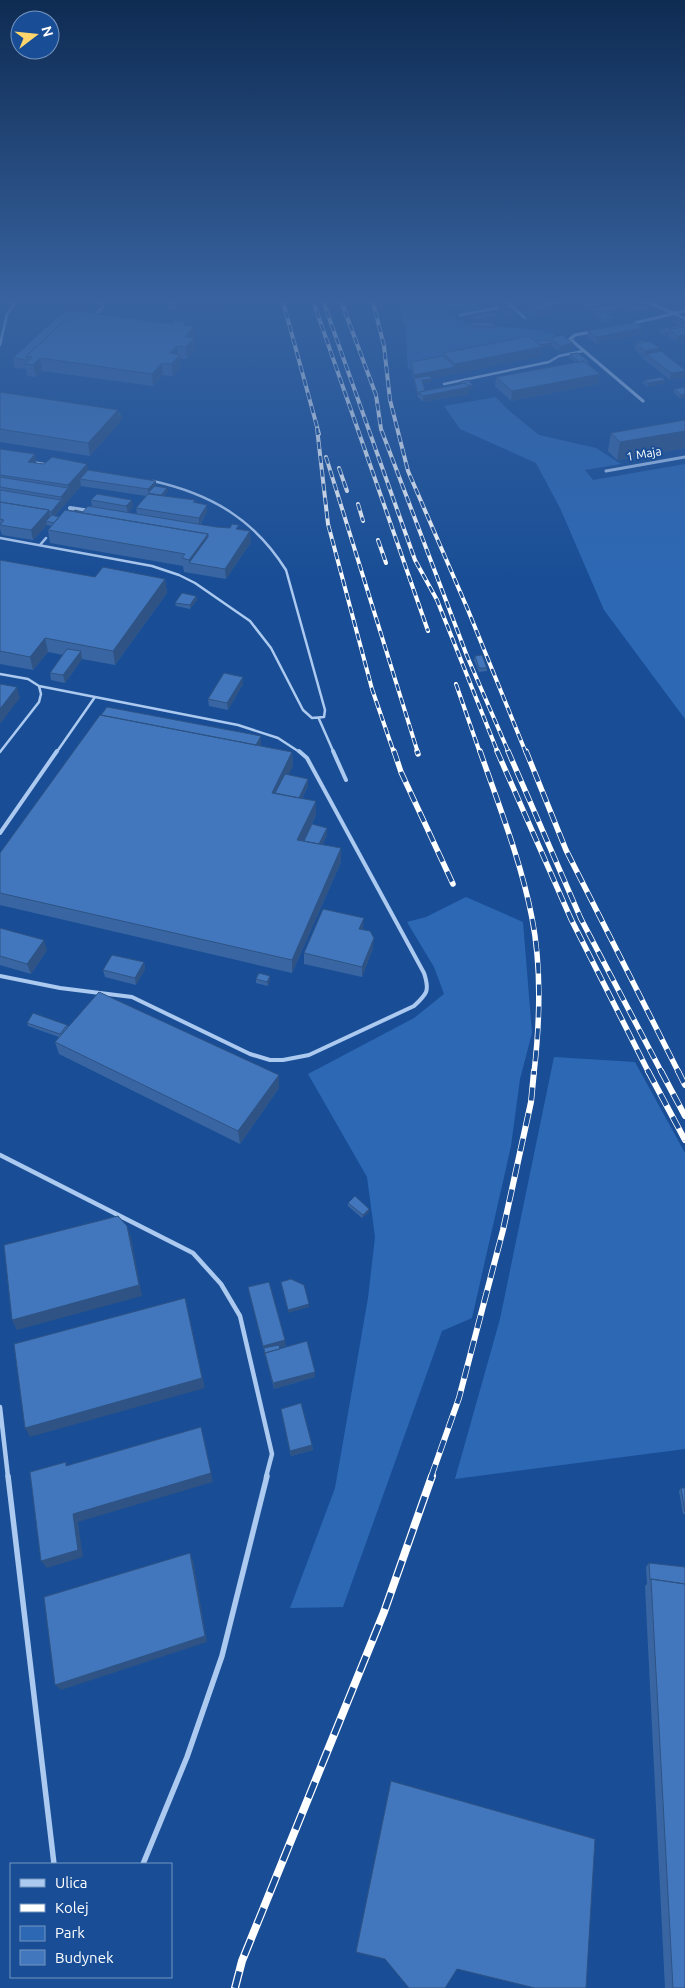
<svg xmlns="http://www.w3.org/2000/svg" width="685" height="1988" font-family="Ubuntu,sans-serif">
<rect width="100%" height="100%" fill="#194e96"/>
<!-- green -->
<path fill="#2d68b4" d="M397 298H467L488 307 461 311 452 308 447 314C476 331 495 324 527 329 536 330 545 332 554 334L556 337 553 340 408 369 405 328Z
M496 397 506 408 539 435 596 448 621 464 585 470 593 480 685 464V719L604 610 560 508 536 463 460 429 444 406Z
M466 897 523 922 532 1033 520 1079 511 1146 472 1318 442 1331 343 1607 290 1608 335 1488 368 1298 375 1237 367 1177 308 1074 414 1018 444 994 434 967 407 922 426 917Z
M554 1057 635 1062 685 1153V1449L455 1479 500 1319Z"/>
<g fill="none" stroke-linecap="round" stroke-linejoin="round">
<!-- lane-far3 -->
<path stroke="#accaf0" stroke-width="2.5" d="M502 298 525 318
M673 313 685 319
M460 315 510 306
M94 316 103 307 100 298
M0 345 7 314 19 298
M444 384 549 362 559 356 583 351
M32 462 50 465
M0 538 152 566 179 575 195 583 250 621 271 648 303 710 312 718 324 717 325 710 286 570C254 519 211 494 153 481
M40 545 46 538
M0 674 28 679 39 686 41 694 39 702 0 752
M39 686 238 725 278 738 301 753
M319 719 334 753
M56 753 95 697"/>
<!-- lane-far2 -->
<path stroke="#accaf0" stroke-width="4" d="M333 751 346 780
M0 833 57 751
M0 976 60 988 132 997 250 1054 270 1060H283L309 1055 414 1006C427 994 430 991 424 973L307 758 299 751"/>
<!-- lane-far1 -->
<path stroke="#accaf0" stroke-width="4.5" d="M0 1155 193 1253 221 1284 240 1316 272 1454 266 1477
M0 1407 8 1477"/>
<!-- lane -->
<path stroke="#accaf0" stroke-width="5.5" d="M8 1476 54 1864
M143 1864 187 1757 222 1656 267 1476"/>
<!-- street-far1 -->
<path stroke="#accaf0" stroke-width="3" d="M638 298 673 313
M630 324 685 311
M592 332 575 335 570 339 643 401
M606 471 685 457"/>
<!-- street -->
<path stroke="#accaf0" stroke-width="4" d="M70 508 90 511"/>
<defs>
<path id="rail-far3" d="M282 298 319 434
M312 298 428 631
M322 298 415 560 437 600 498 753
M340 298 376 395 381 429 467 656 509 753
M372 298 384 346 390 400 408 471 468 610 526 753
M317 428 328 524 372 689 394 753
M326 457 418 753
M339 468 347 491
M358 504 363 521
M378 540 386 563
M456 684 480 753"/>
<path id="rail-far2" d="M394 751 401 772 453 884
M417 751 418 754
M480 751C499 806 521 861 532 918 542 969 540 1021 534 1073
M497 751 571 919 649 1073
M508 751 581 919 662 1073
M526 751 566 850 679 1073"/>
<path id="rail-far1" d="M648 1071 685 1140
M661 1071 685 1116
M678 1071 685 1085
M431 1477 459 1398 503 1230 531 1102 534 1071"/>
<path id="rail" d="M235 1988 242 1961 384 1612 432 1476"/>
</defs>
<!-- rail-far3 casing -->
<use href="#rail-far3" stroke="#fff" stroke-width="4"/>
<!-- rail-far2 casing -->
<use href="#rail-far2" stroke="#fff" stroke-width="5.5"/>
<!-- rail-far1 casing -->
<use href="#rail-far1" stroke="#fff" stroke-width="6"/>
<!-- rail casing -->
<use href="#rail" stroke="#fff" stroke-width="8"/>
<!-- rail-far3 -->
<use href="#rail-far3" stroke="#194e96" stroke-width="2.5" stroke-dasharray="7" stroke-linecap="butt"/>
<!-- rail-far2 -->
<use href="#rail-far2" stroke="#194e96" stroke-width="4" stroke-dasharray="11" stroke-linecap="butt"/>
<!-- rail-far1 -->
<use href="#rail-far1" stroke="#194e96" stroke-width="4.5" stroke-dasharray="13" stroke-linecap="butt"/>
<!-- rail -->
<use href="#rail" stroke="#194e96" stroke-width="5.5" stroke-dasharray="17" stroke-linecap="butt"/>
</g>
<!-- wall -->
<path fill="#3966a3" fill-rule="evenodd" d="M164 298H226V306L179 311 167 309Z
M571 298H586L589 303H603V307L586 310 582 308V305Z
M616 298H637L639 300V304L649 313 635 315 626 310V308L625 309 615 302Z
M669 298H685V304L678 305Z
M527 305 571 308 553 312 552 314 534 317 526 311Z
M498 307 509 308V311L514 315V318L510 319 504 314V312H501L498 310Z
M591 309 619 310 615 311 614 313 608 314 613 318V321L604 323 595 317V315H594L590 312Z
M471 316 497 319 477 322 495 323V330L471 329V322H474L470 320Z
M675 319 685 321V341L677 342 668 336H665L659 333 660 329 680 325 674 323Z
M186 326 195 339H194L195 350 187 359 180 358 181 367 173 376 163 375 153 386 42 371 36 377 27 376 26 369 14 368 13 358Z
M643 328 642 334 596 344 587 337 588 331Z
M550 338 572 350 559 352 552 346 542 348 541 356 431 378 432 382 423 383 425 391 460 384V382L473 388 469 389V394L423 402 419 398H418L411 369V362L443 356V353L535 341H550Z
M635 342 660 348 659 351 685 377 670 380 641 357 642 356 635 350Z
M570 354 589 362V365L600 374 598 384 511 401 495 386 496 377 576 362 570 358Z
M644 380 665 383 647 387 643 383Z
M685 387V397L680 398 673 392 674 389Z
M0 392 121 413 122 419 90 456 0 442Z
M685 420V448L617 460 608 451 611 433Z
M0 449 37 463 88 470 156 486 168 491 164 496 195 500V503L207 505V512L200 525 239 530 251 542 226 579 184 572 183 566 50 543 48 530 52 526 47 525 33 540 2 535 0 529ZM81 486 146 496 136 508 137 514 128 513 133 507 91 500 92 507 83 512 74 511 59 517 55 516Z
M0 560 95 577 165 579 167 593 115 665 82 659 65 683 51 680 50 673 63 655 48 652 33 670 0 664Z
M196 596 197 600 190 609 176 606 175 603Z
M475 656 487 668V671L479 672 474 660Z
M243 684 228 710 209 706 208 699Z
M261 736V746L292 752 293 766 288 775 308 779V786L302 799 316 801V815L312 824 327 835 322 845 341 848V862L292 973 0 905V853Z
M0 928 47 950 31 974 0 965Z
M363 928V930L373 948 362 977 304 964V953Z
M144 962 145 969 136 985 105 977 103 970Z
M270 976V979L268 986 256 983V979Z
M27 1023 67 1025 68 1027 279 1088 240 1144 59 1054 55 1042 59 1037 28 1026Z
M348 1203 369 1212 362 1218 348 1206Z
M248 1287 286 1346 279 1347 280 1349 315 1377 274 1389Z
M281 1409 312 1445 313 1450 291 1456Z
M681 1488H685V1514H683L679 1491Z
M649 1563 685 1567V1988H665L645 1586 647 1584 646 1567Z"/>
<!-- shaded-wall -->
<path fill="#2e5384" d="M186 298H226V306L179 311 178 299Z
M679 298H685V304L678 305Z
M589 300V304L583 305V302Z
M639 300 638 306H627L626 308 625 309 626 303Z
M572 302 571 308 553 312 552 314 534 317 535 311 551 306Z
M603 303V307L586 310V307Z
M619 307V310L615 311 614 313 603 315 604 312 613 308Z
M509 308V311L504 310V312H501V309Z
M650 310 649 313 635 315 636 312Z
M510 315H514V318L510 319Z
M498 316 497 319 475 323V320Z
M613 318V321L604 323V320Z
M194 326 195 350 187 359 185 337Z
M643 328 642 334 596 344 597 337Z
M665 333H668V336H665Z
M685 335V341L677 342 678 336Z
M552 343V346L542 348 541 356 455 374V364Z
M573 343 572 350 559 352 560 346Z
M177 346 178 357 180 355 181 367 173 376 170 353Z
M660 348 659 354H646L644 356 645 351Z
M40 358 42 371 36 377 33 365Z
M162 363 163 375 153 386 152 374Z
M455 367V374L427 379H432V382L422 383 414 378V382V375Z
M685 371V377L670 380 671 373Z
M600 374 598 384 511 401 512 391Z
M665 380V383L647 387 648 383Z
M473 385V388L469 389V394L423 402V396Z
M685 394V397L680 398 681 395Z
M118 410 120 422 90 456 88 443Z
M121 413 122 419 120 422 119 416Z
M685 431V448L617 460 620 442Z
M35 454 37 467 28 462Z
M87 464 89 477 80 479 81 486 70 499 68 485Z
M156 481V488L148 493V489Z
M68 488 70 499 63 507 61 497Z
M167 488 168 491 162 498 161 495Z
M61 500 63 507 52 519 51 512Z
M132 500 133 507 128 513 126 506Z
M207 505V512L199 525V518Z
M49 510 51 520 46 521 47 525 33 540 31 530Z
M250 531 251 542 226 579 225 569Z
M208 534 209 548 189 563V560Z
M165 579 167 593 115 665 113 651Z
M196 596 197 600 190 609V605Z
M45 638 48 652 33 670 30 657Z
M81 651 82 659 65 683 63 675Z
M243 677V684L228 710 227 703Z
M17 687 20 698 0 724V709Z
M261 736V747L254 748Z
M292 752 293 766 279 794 272 793Z
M308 779V786L299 805V798Z
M316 801V815L298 853 297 840Z
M327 828V835L317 855V848Z
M341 848V862L292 973V960Z
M364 918 363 928 359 939V929Z
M374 938 373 948 362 977V967Z
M44 940 47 950 31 974 27 964Z
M144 962 145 969 136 985 135 978Z
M270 976V979L268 986 267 982Z
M279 1075V1088L240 1144 238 1131Z
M369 1209V1212L362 1218 363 1215Z
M127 1226 131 1237 142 1296 17 1330 12 1320Z
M185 1298 205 1388 30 1437 25 1428Z
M309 1304V1307L288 1313V1310Z
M285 1340 286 1346 264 1351 263 1346Z
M315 1372V1377L274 1389 273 1383Z
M201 1427 213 1482 78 1522 83 1557 47 1568 41 1561 73 1514Z
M312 1445 313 1450 291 1456 290 1451Z
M190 1553 193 1560 207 1642 61 1690 55 1685Z"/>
<!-- building -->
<path fill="#4277bd" stroke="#2e5384" d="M165 298H176L178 305 166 303Z
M556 298H567L572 302 551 306 553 308 535 311 527 305Z
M577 298H586L589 300 583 302Z
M620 298H637L639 300 626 303Z
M600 301 603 303 586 307 583 304Z
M616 304 619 307 613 308 615 310 604 312H594L591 309Z
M641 304 650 310 636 312 627 306Z
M506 305 509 308 501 309 498 307Z
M504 310H508L514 315H510Z
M75 311 172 324 175 320 186 322 183 325 194 326 185 337 194 338 186 347 177 346 170 353 180 355 171 364 162 363 152 374 40 358 33 365 25 364 32 357 26 356Z
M63 312 73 313 26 356 27 359 26 360 13 358Z
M494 312 498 316 475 320 471 316Z
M605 312 613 318 604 320 595 314Z
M678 318 685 321V324L675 319Z
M471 322 495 323V327L471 326Z
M634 322 643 328 597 337 588 331Z
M685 324V328L683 327 669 329 668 333H665L660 329Z
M683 327 685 328V335L678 336 669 329Z
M562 335 573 343 560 346 550 338Z
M529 336 542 347 455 364 443 353Z
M548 340 552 343 540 345 535 341Z
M643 340 645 342 638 343 635 342Z
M649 341 660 348 645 351 636 344Z
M661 351 685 370V371L671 373 646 354Z
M657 352 646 354V357L642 354Z
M578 353 589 362 586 363 584 361 579 362 570 354Z
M443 356 455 367 414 375 411 362Z
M584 361 600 374 512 391 496 377Z
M429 376 432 379 422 380 425 391 419 392V394L418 395 414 378Z
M662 377 665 380 648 383 644 380Z
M468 380 473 385 468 386 465 383 462 384 460 382Z
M465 383 469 387 423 396 419 392Z
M685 387V394L681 395 674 389Z
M0 392 118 410 88 443 0 429Z
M685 420V431L620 442 611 433Z
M0 449 35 454 28 462 44 464 52 457 87 464 68 485 0 475Z
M88 470 156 481 148 489 80 479Z
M0 477 68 488 61 497 0 487Z
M155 486 167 488 161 495 148 493Z
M0 490 61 500 51 512H50L49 510 0 502Z
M97 494 132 500 126 506 91 500Z
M148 494 195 500 193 502 207 505 199 518 136 508Z
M0 502 49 510 31 530 0 525 4 520 0 519Z
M88 506 216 527 230 528 232 524 239 525 236 529 250 531 225 569 189 563 208 537V534L82 513Z
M65 510 208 534 189 560 182 558 185 554 48 530Z
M75 510 83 512 82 513 74 511Z
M52 515 59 517 54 523 46 521Z
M0 560 95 577 103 567 165 579 113 651 45 638 30 657 0 651Z
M182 593 196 596 190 605 175 603Z
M67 649 81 651 63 675 50 673Z
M482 655 487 668H479L475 656Z
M224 673 243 677 227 703 208 699Z
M0 684 17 687 0 709Z
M107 707 261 736 256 745 101 715Z
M100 715 292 752 272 793 316 801 297 840 341 848 292 960 0 893V853Z
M285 774 308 779 299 798 275 793Z
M312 824 327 828 319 844 304 841Z
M323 909 364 918 359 929 370 931 374 938 362 967 304 953Z
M0 928 44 940 27 964 0 956Z
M112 955 144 962 135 978 103 970Z
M259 973 270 976 267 982 256 979Z
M99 992 279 1075 238 1131 55 1042Z
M33 1013 67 1025 60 1034 27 1023Z
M355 1196 369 1209 363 1215 348 1203Z
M118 1216 127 1226 139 1285 12 1320 4 1245Z
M291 1279 304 1285 309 1304 288 1310 281 1282Z
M269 1282 285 1340 263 1346 248 1287Z
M185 1298 202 1378 25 1428 14 1344Z
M307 1341 315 1372 273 1383 265 1353Z
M279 1345 280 1349 265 1353V1356L264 1348Z
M301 1403 312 1445 290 1451 281 1409Z
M201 1427 211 1473 73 1514 78 1550 41 1561 30 1472 66 1462V1466Z
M681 1488H685V1512Z
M190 1553 205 1636 55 1685 44 1597Z
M649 1563 685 1567V1584L651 1579 650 1580Z
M651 1579 685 1584V1988H673Z
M391 1781 595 1839 586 1988H535L457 1969 445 1988H409L385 1959 356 1952Z"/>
<!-- sky -->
<linearGradient id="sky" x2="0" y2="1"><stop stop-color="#0e2b52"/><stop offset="0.52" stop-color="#3863a0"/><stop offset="1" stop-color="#3863a0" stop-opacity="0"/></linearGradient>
<rect width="685" height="577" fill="url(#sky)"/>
<g text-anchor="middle" stroke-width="4" stroke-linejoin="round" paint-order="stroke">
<!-- far-street labels -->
<g font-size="12" fill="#fff" stroke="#194e96">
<text transform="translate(644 454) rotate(-10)" y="4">1 Maja</text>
</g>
</g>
<!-- legend -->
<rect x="10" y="1863" width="162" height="115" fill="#194e96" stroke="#7595c0"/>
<rect x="20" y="1879" width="25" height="8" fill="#accaf0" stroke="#7595c0"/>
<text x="55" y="1888" font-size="15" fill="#ffffff">Ulica</text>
<rect x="20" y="1904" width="25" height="8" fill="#ffffff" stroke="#7595c0"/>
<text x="55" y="1913" font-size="15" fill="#ffffff">Kolej</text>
<rect x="20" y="1926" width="25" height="15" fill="#2d68b4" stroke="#7595c0"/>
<text x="55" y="1938" font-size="15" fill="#ffffff">Park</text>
<rect x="20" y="1950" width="25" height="15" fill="#4277bd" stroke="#7595c0"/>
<text x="55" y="1963" font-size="15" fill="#ffffff">Budynek</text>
<!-- north arrow -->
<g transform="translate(35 35) rotate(74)"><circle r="24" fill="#194e96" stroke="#7595c0"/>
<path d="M0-4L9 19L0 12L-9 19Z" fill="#ffd66b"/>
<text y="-8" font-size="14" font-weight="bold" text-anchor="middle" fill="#ffffff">N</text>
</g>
</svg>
